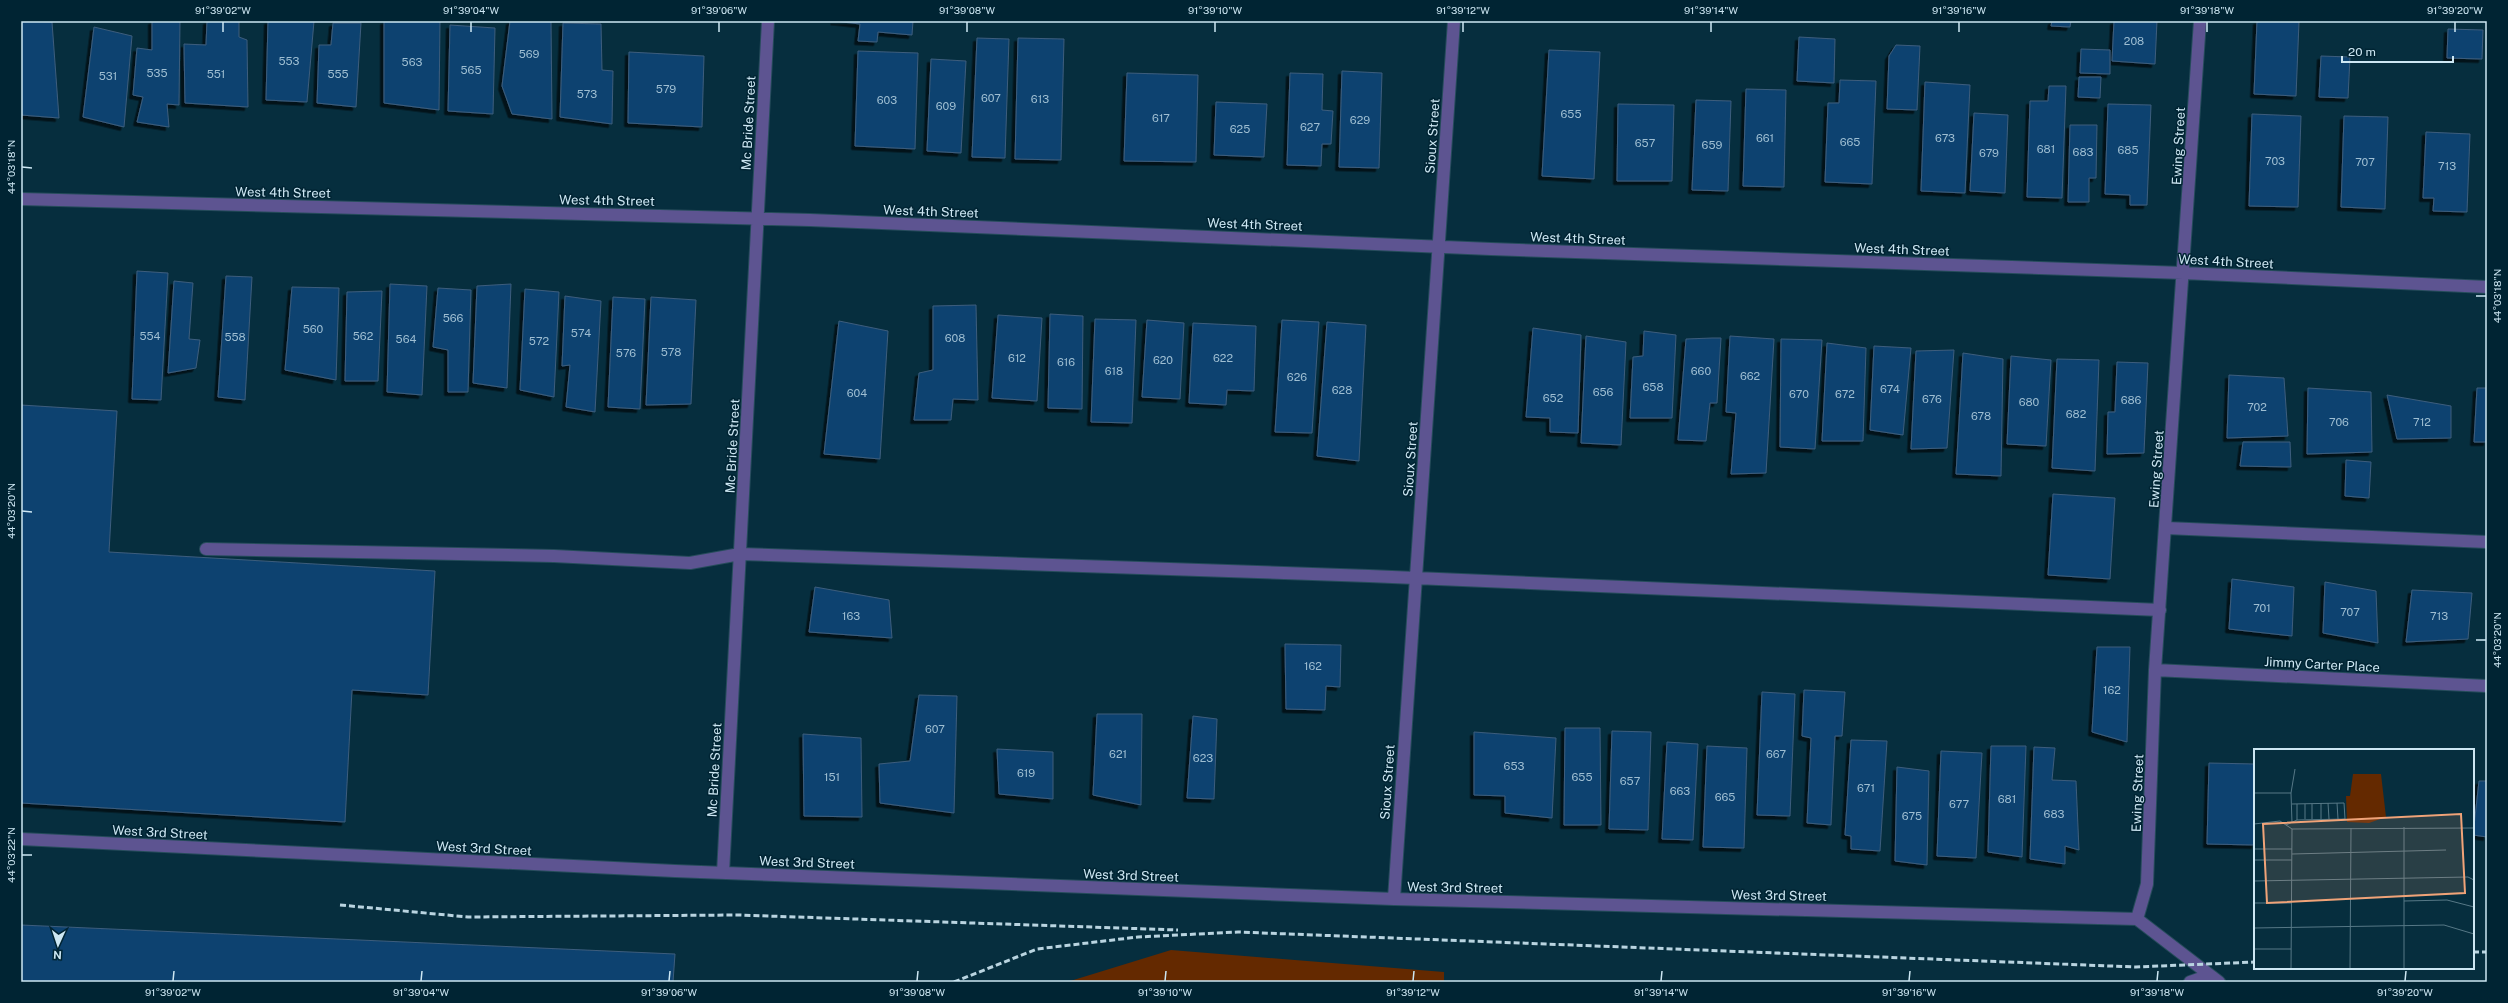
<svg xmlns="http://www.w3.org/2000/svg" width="2508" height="1003" font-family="'Public Sans',sans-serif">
<defs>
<filter id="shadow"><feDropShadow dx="-3.5" dy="3.5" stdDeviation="0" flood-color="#0009"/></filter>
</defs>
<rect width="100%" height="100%" fill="#062e3e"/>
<!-- green -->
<path fill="#642900" d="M1171 950 1444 972V982H1067Z"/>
<!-- building -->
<path fill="#0f436f" stroke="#3d5d7d" filter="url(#shadow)" d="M21 21 52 22 59 118 21 115Z
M152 21H180L179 105 167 104 169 127 137 122 143 97 133 95 137 48 152 50Z
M207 21H239V37L247 40 248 107 185 103 184 44 206 45Z
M268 21H314L307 102 266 100Z
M384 21H440L439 110 384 103Z
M510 21H551L552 119 512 114 502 86Z
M834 21H913L912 35 878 32 877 42 858 41 860 24Z
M2052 21H2071L2070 27 2051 26Z
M2114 21H2157L2155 64 2112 61Z
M2257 21 2299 22 2296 96 2254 94Z
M333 23H361L356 107 317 103 319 45H331Z
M563 23 601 24 602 70 613 71 612 124 560 117Z
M450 25 495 28 493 114 448 111Z
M94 27 132 36 124 127 83 117Z
M2448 29 2483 30 2482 59 2447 58Z
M1799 37 1835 39 1834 83 1797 81Z
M977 38 1009 39 1005 158 972 157Z
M1018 38 1064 39 1061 160 1015 159Z
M1896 45 1920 46 1917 110 1887 109 1889 56Z
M2081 49 2110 50V74L2080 73Z
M1549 50 1600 52 1594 179 1542 176Z
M858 51 918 53 915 149 855 146Z
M629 52 704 56 702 127 628 123Z
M2321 56 2350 57 2348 98 2319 97Z
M931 59 966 61 961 153 927 151Z
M1342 71 1382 73 1379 168 1339 167Z
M1127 73 1198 75 1196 162 1124 161Z
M1290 73 1323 74 1322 110 1333 111 1331 144H1322L1321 166 1287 165Z
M2079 77H2101L2100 98 2078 97Z
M1840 80 1876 81 1872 184 1825 182 1828 103H1839Z
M1925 82 1970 85 1965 193 1921 191Z
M2049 86H2066L2062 198 2027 197 2030 101H2048Z
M1746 89 1786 90 1784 187 1743 186Z
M1696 100 1731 101 1728 191 1692 190Z
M1216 102 1267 104 1264 157 1214 155Z
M1618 104 1674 105 1672 181H1617Z
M2108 104 2151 105 2147 205H2130V195L2105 194Z
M1974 113 2008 115 2005 193 1970 191Z
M2252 114 2301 116 2298 207 2249 206Z
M2344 116 2388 117 2385 209 2341 207Z
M2070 125H2097L2096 178H2089V202H2068Z
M2426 132 2470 134 2467 212 2433 211 2434 198H2423Z
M137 271 168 273 161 400 132 399Z
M226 276 252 277 245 400 218 397Z
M174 281 193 283 189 339 200 340 196 368 168 373Z
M390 284 427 286 422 395 387 392Z
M511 284 507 388 473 383 477 286Z
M292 287 339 288 336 380 285 370Z
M438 288 471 290 468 392H448V350L433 347Z
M525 289 559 292 554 397 520 390Z
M382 291 378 381H345L347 292Z
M565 296 601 301 595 412 566 407 570 365 562 366Z
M613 297 645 299 640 409 608 407Z
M651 297 696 300 691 404 646 405Z
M976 305 978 400 953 399 951 420H914L919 373 933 370V306Z
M1050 314 1083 316 1082 409 1048 408Z
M998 315 1042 318 1037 401 992 398Z
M1095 319 1136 320 1132 423 1091 422Z
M1147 320 1184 323 1180 399 1142 397Z
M1282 320 1319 322 1312 433 1275 432Z
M839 321 888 331 880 459 824 454Z
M1327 322 1366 325 1359 461 1317 456Z
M1193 323 1256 326 1254 391 1227 390 1226 405 1189 403Z
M1533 328 1581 335 1578 433 1550 432V418L1526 417Z
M1644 331 1676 335 1672 418H1630L1633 357 1643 356Z
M1586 336 1626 342 1621 445 1581 443Z
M1730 336 1774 339 1766 473 1731 474 1736 413 1726 412Z
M1712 338H1721L1717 403H1710L1706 441 1678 440 1686 339Z
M1781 339 1822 340 1815 449 1780 447Z
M1827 343 1866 348 1863 441H1822Z
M1874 346 1911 348 1903 435 1870 430Z
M1954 350 1947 448 1911 449 1916 351Z
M1963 353 2003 359 2001 476 1956 474Z
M2011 356 2051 360 2046 446 2007 444Z
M2057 359 2099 360 2095 471 2052 468Z
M2117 362 2148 363 2144 453 2107 454 2108 412H2115Z
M2229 375 2284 378 2288 436 2227 438Z
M2308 388 2371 392 2372 452 2307 454Z
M2477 388H2487V442H2474Z
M2387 395 2451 406V438L2397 439Z
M21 405 117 411 109 552 435 571 428 695 352 690 345 822 21 803Z
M2243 442H2290L2291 467 2240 466Z
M2346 460 2371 462 2369 498 2345 496Z
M2053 494 2115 498 2110 579 2048 575Z
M2232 579 2294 587 2292 636 2229 629Z
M2325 582 2376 591 2378 643 2323 633Z
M815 587 889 600 892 638 809 632Z
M2412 590 2472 593 2468 639 2406 642Z
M1285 644 1341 645 1340 687 1326 686 1325 710 1286 709Z
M2097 647H2130L2127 742 2092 732Z
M1804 690 1845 692 1842 736H1835L1831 825 1807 823 1811 738 1802 736Z
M1762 692 1795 694 1790 816 1757 815Z
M919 695 957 696 954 813 880 803 879 764 910 761Z
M1097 714H1142L1141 805 1093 795Z
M1193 716 1217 719 1214 799 1187 798Z
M1565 728H1600L1601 825H1564Z
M1612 731 1651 732 1648 830 1609 829Z
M1474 732 1556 738 1552 818 1505 813V796L1474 795Z
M803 734 861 738 862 817 804 816Z
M1851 740 1887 741 1880 851 1851 849V836L1845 835Z
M1667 742 1698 744 1693 840 1662 839Z
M1707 746 1747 748 1744 848 1703 847Z
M1991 746H2026L2022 857 1988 852Z
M2034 747 2055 748 2052 780 2076 781 2079 850 2065 846V864L2030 859Z
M997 749 1053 752V799L999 794Z
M1941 751 1982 753 1976 858 1937 856Z
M2209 763 2255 764V845L2207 844Z
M1897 767 1929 771 1927 865 1895 861Z
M2479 781H2487V837L2473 835Z
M21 925 675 954 673 982H21Z"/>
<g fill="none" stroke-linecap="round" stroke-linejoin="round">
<defs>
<path id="minor" d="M21 199 810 220 1491 249 2183 273 2487 287
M2166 528 2487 542
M206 549 554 556 690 563 740 554 1369 576 2160 610
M2155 670 2487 686
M21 839 675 871 1394 899 2137 919 2219 982
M723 873 768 21
M1394 899 1454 21
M2137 919 2147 884 2155 670 2200 21
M2190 982 2210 975"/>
</defs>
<!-- minor casing -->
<use href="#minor" stroke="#264c5b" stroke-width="14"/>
<!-- minor -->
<use href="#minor" stroke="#5d5491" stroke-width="12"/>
<!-- rail -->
<path stroke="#b9d4e0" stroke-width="3" stroke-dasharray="6 3" stroke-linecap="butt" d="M340 905 468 917 738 915 1178 930
M2473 952H2487
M954 982 1037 949 1138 937 1238 932 2136 967 2255 962"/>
</g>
<!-- ticks -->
<path fill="none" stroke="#cde7f3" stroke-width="1.5" d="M223 32V22M471 32V22M719 32V22M967 32V22M1215 32V22M1463 32V22M1711 32V22M1959 32V22M2207 32V22M2455 32V22M22 167 32 168M2476 296H2486M22 511 32 512M2476 640H2486M22 855H32M173 981 174 971M421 981 422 971M669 981 670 971M917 981 918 971M1165 981 1166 971M1413 981 1414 971M1661 981 1662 971M1909 981 1910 971M2157 981 2158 971M2405 981 2406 971"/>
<g text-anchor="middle" stroke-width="3" stroke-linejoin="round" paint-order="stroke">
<!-- number labels -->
<g font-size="11" fill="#9ebed2">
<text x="2134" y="45">208</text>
<text x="529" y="58">569</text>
<text x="289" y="65">553</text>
<text x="412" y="66">563</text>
<text x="471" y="74">565</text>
<text x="157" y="77">535</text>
<text x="216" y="78">551</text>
<text x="338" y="78">555</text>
<text x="108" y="80">531</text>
<text x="666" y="93">579</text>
<text x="587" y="98">573</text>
<text x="991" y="102">607</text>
<text x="1040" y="103">613</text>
<text x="887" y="104">603</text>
<text x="946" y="110">609</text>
<text x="1571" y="118">655</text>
<text x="1161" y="122">617</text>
<text x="1360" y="124">629</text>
<text x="1310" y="131">627</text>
<text x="1240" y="133">625</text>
<text x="1765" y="142">661</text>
<text x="1945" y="142">673</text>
<text x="1850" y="146">665</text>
<text x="1645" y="147">657</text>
<text x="1712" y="149">659</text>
<text x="2046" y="153">681</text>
<text x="2128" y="154">685</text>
<text x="2083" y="156">683</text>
<text x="1989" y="157">679</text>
<text x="2275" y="165">703</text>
<text x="2365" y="166">707</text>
<text x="2447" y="170">713</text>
<text x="453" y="322">566</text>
<text x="313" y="333">560</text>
<text x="581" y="337">574</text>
<text x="150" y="340">554</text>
<text x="363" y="340">562</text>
<text x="235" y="341">558</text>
<text x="955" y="342">608</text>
<text x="406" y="343">564</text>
<text x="539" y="345">572</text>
<text x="671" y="356">578</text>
<text x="626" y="357">576</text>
<text x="1017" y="362">612</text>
<text x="1223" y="362">622</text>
<text x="1163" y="364">620</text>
<text x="1066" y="366">616</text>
<text x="1114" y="375">618</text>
<text x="1701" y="375">660</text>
<text x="1750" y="380">662</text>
<text x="1297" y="381">626</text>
<text x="1653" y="391">658</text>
<text x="1890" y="393">674</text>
<text x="1342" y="394">628</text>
<text x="1603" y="396">656</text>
<text x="857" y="397">604</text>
<text x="1799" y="398">670</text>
<text x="1845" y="398">672</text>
<text x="1553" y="402">652</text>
<text x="1932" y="403">676</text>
<text x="2131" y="404">686</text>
<text x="2029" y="406">680</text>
<text x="2257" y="411">702</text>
<text x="2076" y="418">682</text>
<text x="1981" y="420">678</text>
<text x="2339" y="426">706</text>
<text x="2422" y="426">712</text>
<text x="2262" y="612">701</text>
<text x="2350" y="616">707</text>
<text x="851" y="620">163</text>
<text x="2439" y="620">713</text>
<text x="1313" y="670">162</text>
<text x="2112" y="694">162</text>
<text x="935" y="733">607</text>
<text x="1118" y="758">621</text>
<text x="1776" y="758">667</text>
<text x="1203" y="762">623</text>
<text x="1514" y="770">653</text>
<text x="1026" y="777">619</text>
<text x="832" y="781">151</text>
<text x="1582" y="781">655</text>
<text x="1630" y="785">657</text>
<text x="1866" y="792">671</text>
<text x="1680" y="795">663</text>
<text x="1725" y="801">665</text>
<text x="2007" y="803">681</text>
<text x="1959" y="808">677</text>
<text x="2054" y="818">683</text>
<text x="1912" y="820">675</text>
</g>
<!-- street labels -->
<g font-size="13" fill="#cde7f3" stroke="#002433">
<text transform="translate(748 123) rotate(-87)" y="5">Mc Bride Street</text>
<text transform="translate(1432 136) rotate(-86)" y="5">Sioux Street</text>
<text transform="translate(2178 146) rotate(-87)" y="5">Ewing Street</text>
<text transform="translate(283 192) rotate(1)" y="5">West 4th Street</text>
<text transform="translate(607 200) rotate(1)" y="5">West 4th Street</text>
<text transform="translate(931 211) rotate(2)" y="5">West 4th Street</text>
<text transform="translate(1255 224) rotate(2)" y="5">West 4th Street</text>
<text transform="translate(1578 238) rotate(2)" y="5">West 4th Street</text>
<text transform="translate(1902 249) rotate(2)" y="5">West 4th Street</text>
<text transform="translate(2226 261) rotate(3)" y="5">West 4th Street</text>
<text transform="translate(732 446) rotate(-87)" y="5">Mc Bride Street</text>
<text transform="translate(1410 459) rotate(-86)" y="5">Sioux Street</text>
<text transform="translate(2156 469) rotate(-86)" y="5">Ewing Street</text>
<text transform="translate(2322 664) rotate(3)" y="5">Jimmy Carter Place</text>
<text transform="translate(714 770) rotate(-87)" y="5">Mc Bride Street</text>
<text transform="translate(1387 782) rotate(-86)" y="5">Sioux Street</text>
<text transform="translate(2137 793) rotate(-88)" y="5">Ewing Street</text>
<text transform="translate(160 832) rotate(3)" y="5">West 3rd Street</text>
<text transform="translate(484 848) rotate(3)" y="5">West 3rd Street</text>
<text transform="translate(807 862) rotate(2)" y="5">West 3rd Street</text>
<text transform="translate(1131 875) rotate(2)" y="5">West 3rd Street</text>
<text transform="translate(1455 887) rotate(1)" y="5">West 3rd Street</text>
<text transform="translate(1779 895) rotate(1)" y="5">West 3rd Street</text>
</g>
</g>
<!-- overview -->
<g transform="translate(2254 749)">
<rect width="220" height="220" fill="#062e3e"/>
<path d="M99 25H127L132 68 115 74 93 73 92 47H96Z" fill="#642900"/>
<path fill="none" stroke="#567886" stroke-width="1" d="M0 44H37L38 74M37 44 41 20M67 54V70M74 54 75 70M83 54 84 70M43 55V71M51 55V70M58 70V55M0 75 26 72 38 80 220 79M32 76 43 71 91 70 90 54 38 55M0 100H38M38 105 192 101M0 111H38M0 132 214 128 220 131M150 152 193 151 220 158M0 154H37M0 179 190 176 220 185M0 200H37M37 220 38 80M96 220 97 79M150 220V78"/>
<path fill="#f0a378" fill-opacity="0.15" stroke="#f0a378" stroke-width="2" d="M207 65 211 144 13 154 9 75Z"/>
<rect width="220" height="220" fill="none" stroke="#cde7f3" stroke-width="2"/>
</g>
<!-- border -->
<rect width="2508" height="1003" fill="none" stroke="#002433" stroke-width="44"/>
<!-- north arrow -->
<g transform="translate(58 945) rotate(183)" stroke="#002433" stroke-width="3" paint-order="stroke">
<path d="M0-3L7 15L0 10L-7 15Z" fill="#cde7f3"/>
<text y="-6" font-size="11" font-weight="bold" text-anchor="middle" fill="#cde7f3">N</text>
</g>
<!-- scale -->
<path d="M2342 56v6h111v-6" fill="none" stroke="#cde7f3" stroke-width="2"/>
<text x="2348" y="56" font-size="12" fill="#cde7f3" stroke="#002433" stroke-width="3" paint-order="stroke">20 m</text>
<rect x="22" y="22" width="2464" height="959" fill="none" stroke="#cde7f3" stroke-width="1.5"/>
<g font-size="10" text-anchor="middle" fill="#cde7f3">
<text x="223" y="14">91°39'02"W</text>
<text x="471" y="14">91°39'04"W</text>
<text x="719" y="14">91°39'06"W</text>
<text x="967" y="14">91°39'08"W</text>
<text x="1215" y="14">91°39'10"W</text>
<text x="1463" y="14">91°39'12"W</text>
<text x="1711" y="14">91°39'14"W</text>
<text x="1959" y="14">91°39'16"W</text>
<text x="2207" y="14">91°39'18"W</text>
<text x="2455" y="14">91°39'20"W</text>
<text transform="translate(11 167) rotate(-90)" y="4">44°03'18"N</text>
<text transform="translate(2497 296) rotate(-90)" y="4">44°03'18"N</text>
<text transform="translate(11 511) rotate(-90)" y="4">44°03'20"N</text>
<text transform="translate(2497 640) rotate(-90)" y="4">44°03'20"N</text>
<text transform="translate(11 855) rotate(-90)" y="4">44°03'22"N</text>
<text x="173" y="996">91°39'02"W</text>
<text x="421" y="996">91°39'04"W</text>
<text x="669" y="996">91°39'06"W</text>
<text x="917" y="996">91°39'08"W</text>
<text x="1165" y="996">91°39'10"W</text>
<text x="1413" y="996">91°39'12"W</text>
<text x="1661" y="996">91°39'14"W</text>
<text x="1909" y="996">91°39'16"W</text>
<text x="2157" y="996">91°39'18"W</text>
<text x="2405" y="996">91°39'20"W</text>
</g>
</svg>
